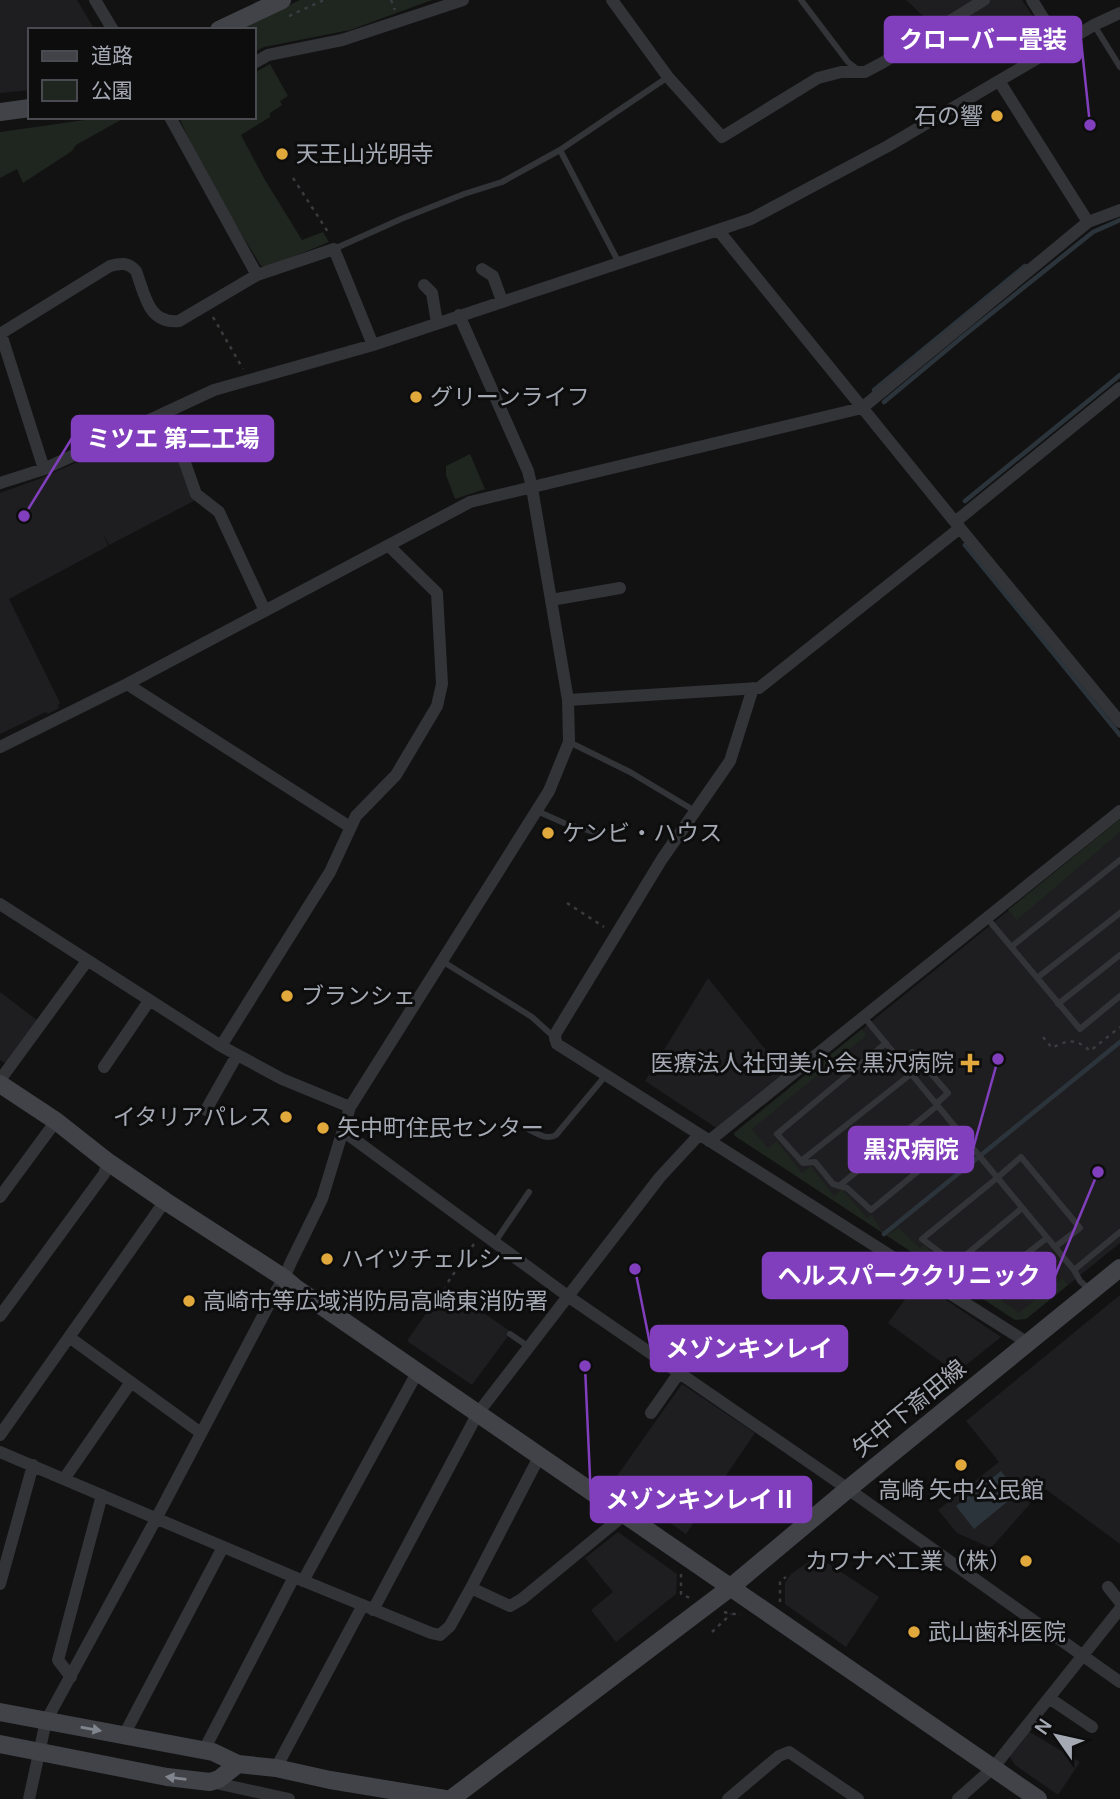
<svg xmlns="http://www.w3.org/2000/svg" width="1120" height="1799" font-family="Manrope,'Noto Sans JP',sans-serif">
<rect width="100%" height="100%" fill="#121213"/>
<!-- built -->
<path fill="#1e1e20" d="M0 0H77L95 30H30V90L0 93Z
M906 0H1022L1050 42 1013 61 986 35 971 15 935 27Z
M168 422 194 501 109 545 103 533 108 546 9 599 60 703 58 705 59 708 48 714 46 712 0 734V493L39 479Z
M1120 820V1243L1026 1319H1020L735 1136 734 1133Z
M708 978 785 1074 718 1129 645 1081Z
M0 992 37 1020 5 1063 0 1060Z
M918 1281 1001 1337 956 1373 888 1323Z
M445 1286 511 1332 472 1385 407 1341Z
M1120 1295V1544L1044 1488 991 1548 957 1533 938 1510 999 1462 966 1421Z
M682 1384 755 1433 686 1534 612 1483Z
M618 1532 677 1574 676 1594 616 1642 591 1610 613 1592 585 1558Z
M817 1556 879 1597 846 1647 785 1604V1583L791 1574Z
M1028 1731 1080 1762 1058 1795 1015 1765 1009 1756Z"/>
<!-- green -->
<path fill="#1f251f" d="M300 0H432L350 30 264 47 254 52V30H237Z
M270 64 288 96 280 101 282 105 270 113V117L241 135 265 180 302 240 323 232 329 242 266 268 261 266C232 218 201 170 179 117H254V73Z
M106 117H126L76 145 72 151 23 183 17 169 0 178V132Z
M470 454 485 489 455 499 446 475V466Z
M1120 819V832L1017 920 1008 910Z
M862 1029 867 1035 752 1129 768 1148 777 1141 802 1173 811 1166 834 1196 842 1189 867 1218 872 1215 881 1230 888 1234 899 1228 920 1248 924 1245 952 1272 957 1268 975 1290 979 1287 989 1293 992 1290 1003 1302 1019 1313 1062 1278 1068 1285 1026 1319 1015 1320 735 1136 734 1133Z"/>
<!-- water -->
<path fill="#2c343b" d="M1001 1471 1018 1493 974 1529 956 1506Z"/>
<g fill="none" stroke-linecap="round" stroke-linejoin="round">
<!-- stream -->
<path stroke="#2c343b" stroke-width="4.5" d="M874 390 1025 266
M884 402 967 333 1093 232 1120 220
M965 501 1120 375
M965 545 1120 735
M884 1234 1120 1042"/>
<!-- path -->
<path stroke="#393b3f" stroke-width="2.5" stroke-dasharray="3.5 5" stroke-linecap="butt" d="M391 0 395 10
M289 16 324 0
M293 178 330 235
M213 317 243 369
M567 903 604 927
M1043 1037 1052 1048C1068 1039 1077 1039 1090 1051L1120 1027
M448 1282 474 1244
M681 1574V1594L692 1599
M780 1602V1581L786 1577
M724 1612 731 1614H741
M712 1632 731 1614"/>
<!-- lane -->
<path stroke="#333438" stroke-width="6" d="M801 0 848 62 857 69
M1094 25 1120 67
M560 150 619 263
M334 249 401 219 464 194 502 182 560 150 668 77
M569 742 630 772 695 811
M537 811 564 823 597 833
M987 918 1080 1029 1120 996
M1011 947 1120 860
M442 961 532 1017 555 1038
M1037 978 1120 913
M1058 1004 1120 955
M864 1017 1074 1270 1080 1281 1090 1290
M886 1043 777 1134 803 1163 815 1162 833 1184 847 1188 871 1210 962 1135
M900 1061 912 1052 948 1093 936 1104
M526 1128C535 1132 546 1141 556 1135L606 1075
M801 1161 911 1074
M839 1186 937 1106
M1047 1238 985 1286 922 1239 997 1178 1021 1157 1080 1228 1055 1247
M495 1242 529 1192
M955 1264 1022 1208
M1074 1270 1120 1232
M510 1334 529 1347"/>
<!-- street -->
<path stroke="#333438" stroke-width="12" d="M95 0 113 30
M612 0 668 77 722 137 818 78 841 72H865L882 63 984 0
M1032 0 1060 45
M254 63 268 55 342 40 463 0
M999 81 1088 222
M170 117 257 275 334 249 373 345
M718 230 955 522 1120 722
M482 269 493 276 502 301
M424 285 432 293 437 323
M0 334 110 266C121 263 128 262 136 271 145 295 148 324 179 321L257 275
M1 334 44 469
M167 412 196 494 219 512 265 611
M0 483 44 469 214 390 373 345 751 219 888 146 1094 25 1120 13
M955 522 1120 388
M551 600 620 588
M127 684 350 827
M753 688 730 761 662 859 556 1033 555 1038 557 1044 1028 1343
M568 700 759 688 960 528
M0 747 127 684 470 502 862 408 1088 222 1120 210
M0 904 221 1046 282 1079 350 1107
M221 1046 330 872 356 816 396 775 437 706 442 684 437 593 389 546
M104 1067 149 1001
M0 1080 87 961
M206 1110 237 1055
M343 1131 569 1297 848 1489 1120 1682
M709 1141 1120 811
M0 1197 56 1121
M0 1316 104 1174 108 1162
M69 1337 201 1433
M651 1413 679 1373
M0 1435 165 1201
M0 1452 294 1577 431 1633 440 1635 450 1626 471 1588 539 1457
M64 1479 131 1382
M303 1581 418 1371
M0 1584 33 1465
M1108 1587 1120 1602
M471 1588 510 1606 522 1599 624 1515
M373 1610 478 1413 660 1177 699 1135
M71 1677 58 1660 102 1495
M1049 1698 1092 1727
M124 1735 223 1547
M204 1750 294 1577
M276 1768 363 1605
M211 1782 289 1799
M29 1799 46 1721 156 1519 275 1293 284 1278 291 1262 322 1199 350 1107 549 791 569 742 568 700 532 488 528 471 459 315
M728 1799 779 1756 789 1752 858 1799
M958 1799 993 1768 1120 1609"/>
<!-- secondary -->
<path stroke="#414348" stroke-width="18" d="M219 30 282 0
M0 112 30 108
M0 1084 56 1121 108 1162 165 1201 284 1278 297 1289 1038 1799
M0 1712 213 1752 238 1764 276 1768 330 1780 445 1799
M0 1744 167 1777 210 1782 219 1779 238 1764
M451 1799 731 1587 848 1489 1120 1268"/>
</g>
<!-- one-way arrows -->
<defs><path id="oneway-solid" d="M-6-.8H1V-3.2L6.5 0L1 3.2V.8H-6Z" transform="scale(1.75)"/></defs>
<g fill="#81858e">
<use href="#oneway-solid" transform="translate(91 1729) rotate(10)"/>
<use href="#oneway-solid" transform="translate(176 1778) rotate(-173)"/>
</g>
<!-- markers -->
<g fill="#e1a83c" stroke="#0d0d0e" stroke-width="2.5">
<circle cx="997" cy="116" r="7"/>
<circle cx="282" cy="154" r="7"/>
<circle cx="416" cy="397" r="7"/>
<circle cx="548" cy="833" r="7"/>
<circle cx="287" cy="996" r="7"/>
<path d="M966.5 1052.5h7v7h7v7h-7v7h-7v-7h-7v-7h7z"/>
<circle cx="286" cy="1117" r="7"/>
<circle cx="323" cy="1128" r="7"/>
<circle cx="327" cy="1259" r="7"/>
<circle cx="189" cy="1301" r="7"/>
<circle cx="961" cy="1465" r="7"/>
<circle cx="1026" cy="1561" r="7"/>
<circle cx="914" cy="1632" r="7"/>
</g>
<g text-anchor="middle" stroke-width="6" stroke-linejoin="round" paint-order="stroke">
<!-- poi labels -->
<g font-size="23" fill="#a4a9b3" stroke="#0d0d0e" text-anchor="start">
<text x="983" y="124" text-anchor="end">石の響</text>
<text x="296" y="162">天王山光明寺</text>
<text x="430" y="405">グリーンライフ</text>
<text x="562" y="841">ケンビ・ハウス</text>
<text x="301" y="1004">ブランシェ</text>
<text x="954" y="1071" text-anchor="end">医療法人社団美心会 黒沢病院</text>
<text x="272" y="1125" text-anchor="end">イタリアパレス</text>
<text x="337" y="1136">矢中町住民センター</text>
<text x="341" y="1267">ハイツチェルシー</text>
<text x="203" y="1309">高崎市等広域消防局高崎東消防署</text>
<text x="961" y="1498" text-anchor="middle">高崎 矢中公民館</text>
<text x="1012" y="1569" text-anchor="end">カワナベ工業（株）</text>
<text x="928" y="1640">武山歯科医院</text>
</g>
<!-- street labels -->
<g font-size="23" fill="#a4a9b3" stroke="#0d0d0e">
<text transform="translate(909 1408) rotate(-39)" y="8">矢中下斎田線</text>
</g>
</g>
<!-- callouts -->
<path fill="none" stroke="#813fbd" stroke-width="2.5" d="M1090 125L1081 40M24 516L72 438M998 1059L973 1149M1098 1172L1055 1276M635 1269L651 1349M585 1366L591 1500"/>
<g fill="#813fbd" stroke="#0d0d0e" stroke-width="2.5">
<circle cx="1090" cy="125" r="7"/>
<circle cx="24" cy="516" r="7"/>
<circle cx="998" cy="1059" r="7"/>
<circle cx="1098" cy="1172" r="7"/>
<circle cx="635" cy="1269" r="7"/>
<circle cx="585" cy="1366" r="7"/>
</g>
<g fill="#813fbd" stroke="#813fbd" stroke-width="2.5">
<rect x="885" y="17" width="196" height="45" rx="7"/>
<rect x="72" y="416" width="201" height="45" rx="7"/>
<rect x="849" y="1127" width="124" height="45" rx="7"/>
<rect x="763" y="1253" width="292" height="45" rx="7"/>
<rect x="651" y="1326" width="196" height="45" rx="7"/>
<rect x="591" y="1477" width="220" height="45" rx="7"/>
</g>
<g font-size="24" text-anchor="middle" font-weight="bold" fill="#fff">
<text x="983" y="48">クローバー畳装</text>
<text x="173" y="447">ミツエ 第二工場</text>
<text x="911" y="1158">黒沢病院</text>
<text x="909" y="1284">ヘルスパーククリニック</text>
<text x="749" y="1357">メゾンキンレイ</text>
<text x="701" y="1508">メゾンキンレイⅡ</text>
</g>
<!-- legend -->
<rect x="28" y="28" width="228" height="91" fill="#0d0d0e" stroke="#494b50" stroke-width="2"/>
<rect x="42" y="51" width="35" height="10" fill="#414348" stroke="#494b50" stroke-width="2"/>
<text x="91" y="63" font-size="21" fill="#a4a9b3">道路</text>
<rect x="42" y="80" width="35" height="21" fill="#1f251f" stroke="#494b50" stroke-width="2"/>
<text x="91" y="98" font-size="21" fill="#a4a9b3">公園</text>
<!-- north arrow -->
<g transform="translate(1057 1736) rotate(304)" stroke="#0d0d0e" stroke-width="5" paint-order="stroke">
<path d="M0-5L12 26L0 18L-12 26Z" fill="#a4a9b3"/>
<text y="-10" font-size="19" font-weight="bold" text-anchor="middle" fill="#a4a9b3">N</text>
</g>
</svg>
